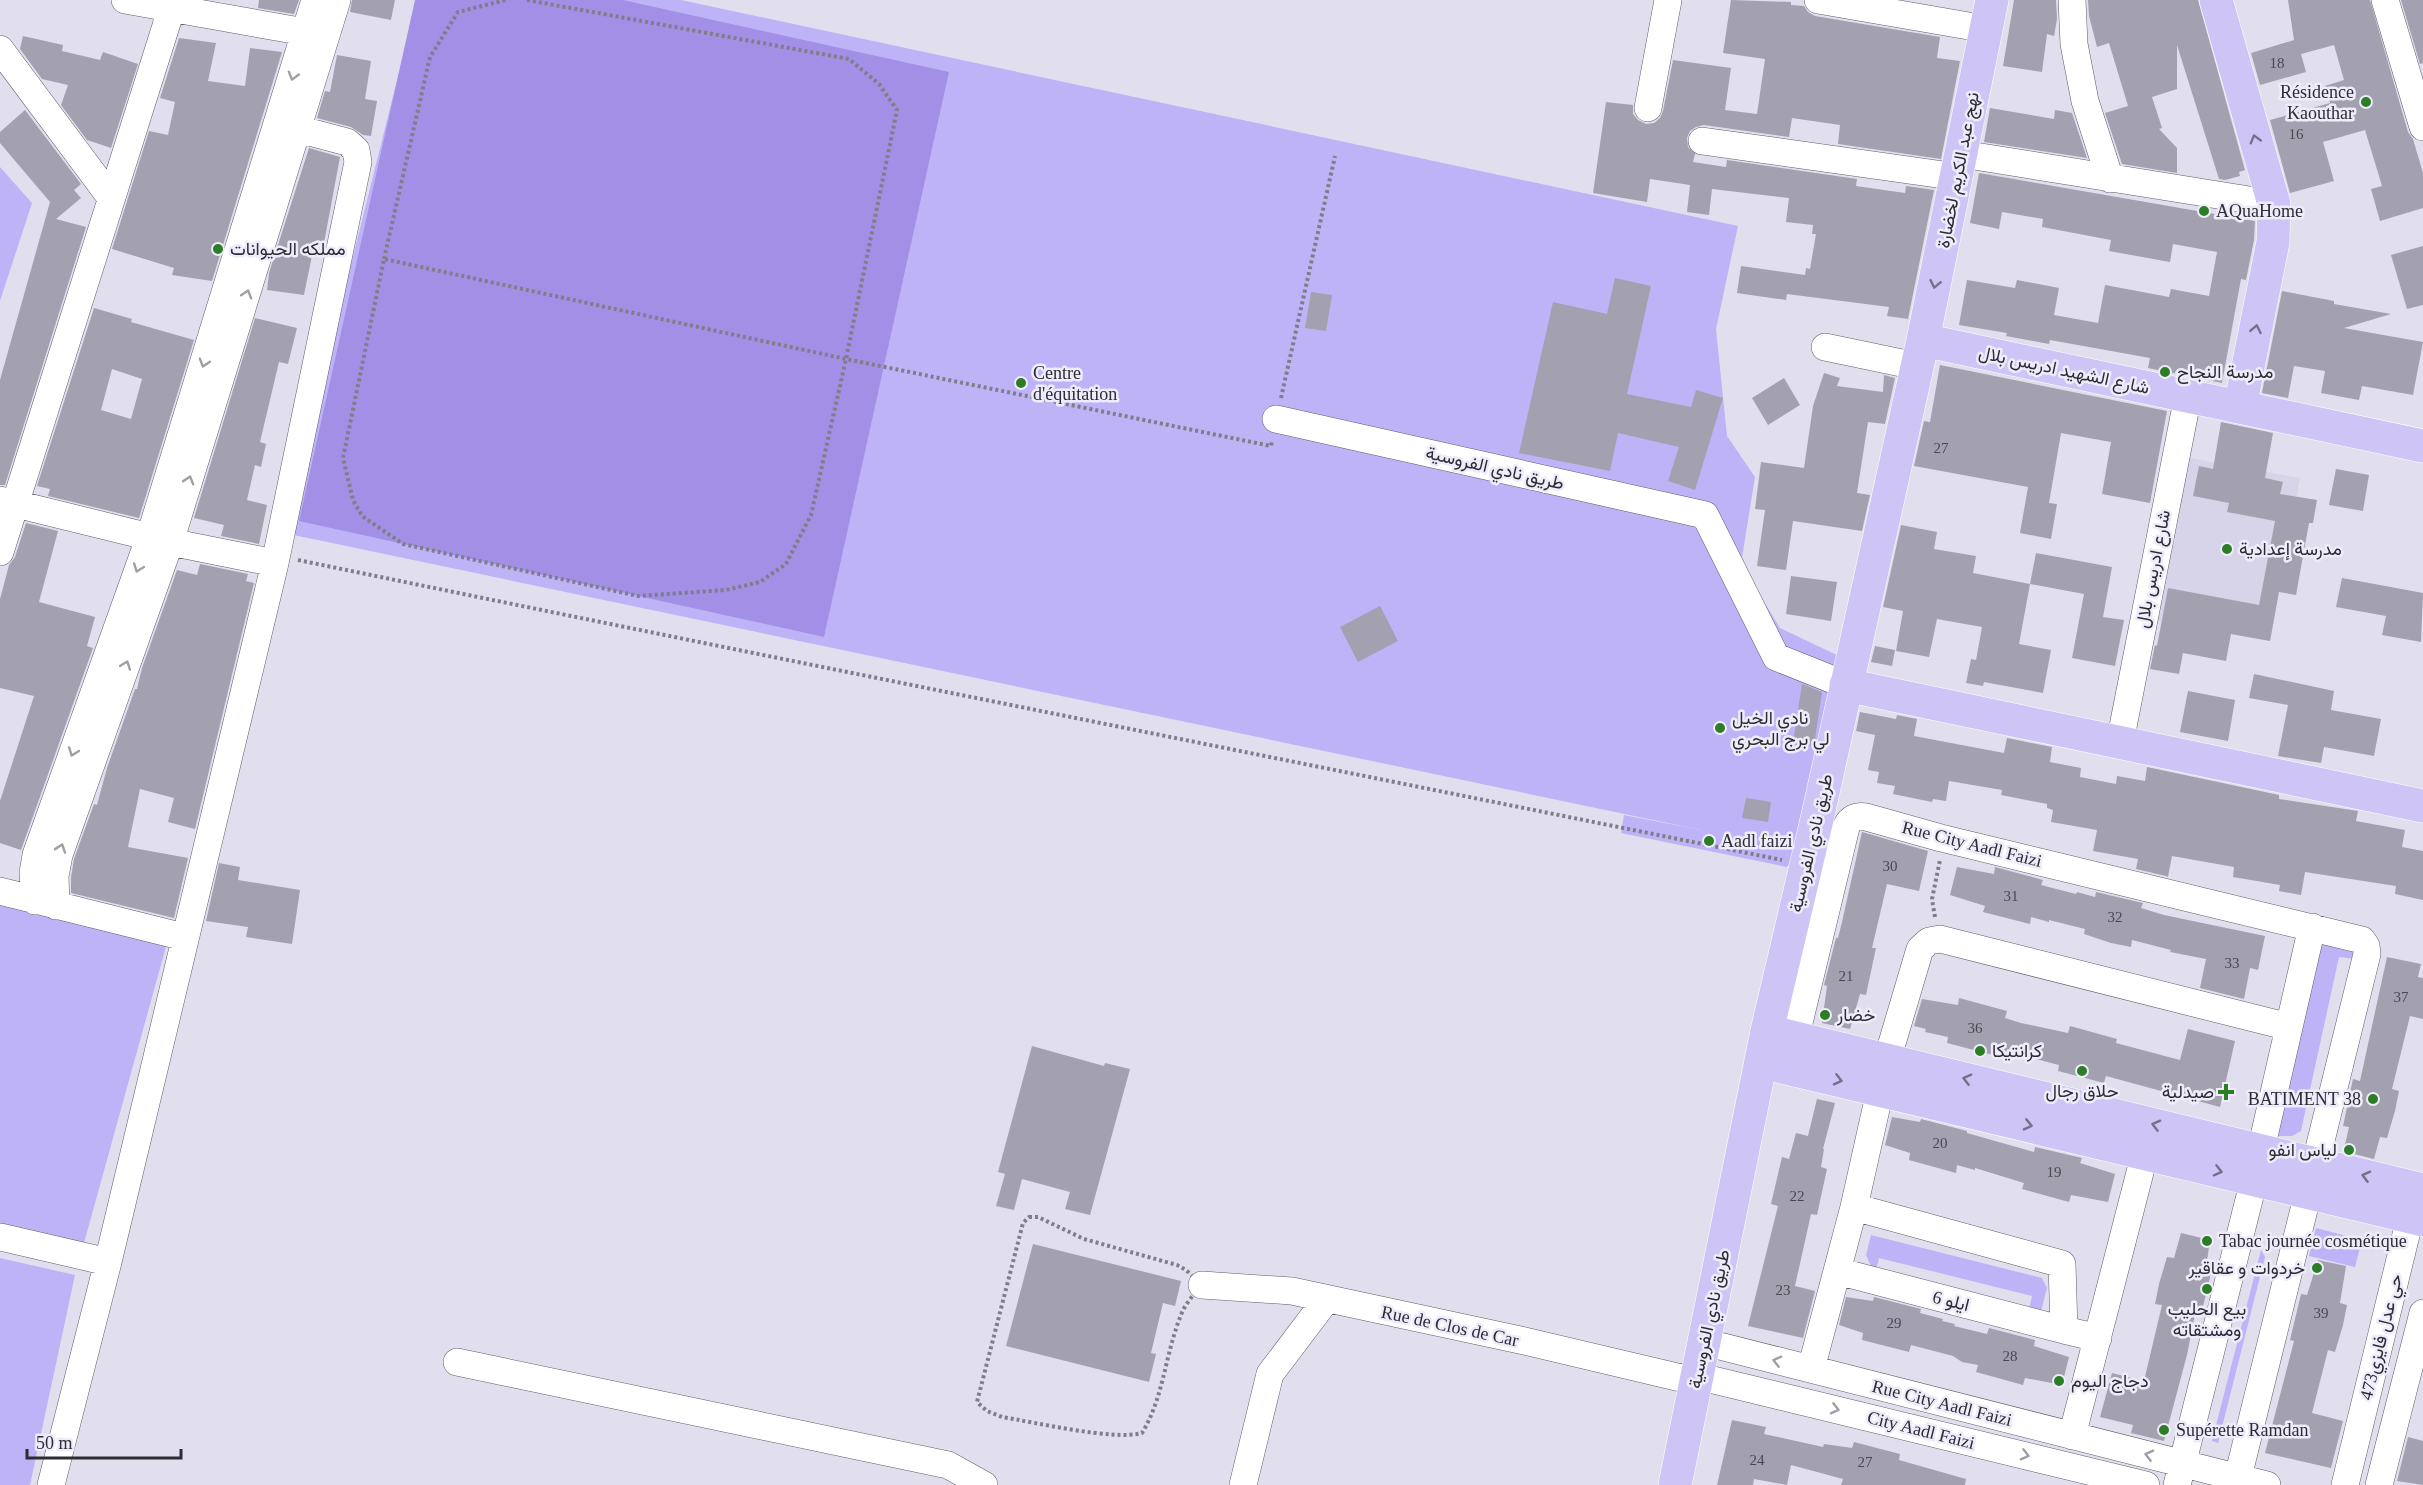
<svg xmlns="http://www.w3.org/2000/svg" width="2423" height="1485" font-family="'Times New Roman',Vazirmatn,serif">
<rect width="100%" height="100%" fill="#e1dfee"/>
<!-- built -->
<path fill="#d7d4ea" d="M2185 457 2300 478 2270 641 2155 620Z"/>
<!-- green -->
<path fill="#bfb3f8" d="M417 0H681L1738 226 1716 329 1727 436 1755 477 1741 564 1780 628 1843 658 1799 850 1787 867 1621 833 1624 815 1701 830 284 533Z
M0 167 32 203 0 301Z
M0 901 167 943 84 1243 0 1225Z
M2315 942 2352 945 2357 959 2339 957 2301 1131 2292 1136H2277Z
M2316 1228 2362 1240 2355 1267 2309 1256Z
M1871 1235 2042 1278 2047 1288 2041 1311 2028 1314 2032 1296 1879 1258 1875 1275 1866 1255Z
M2261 1250 2265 1257 2218 1443 2212 1441Z
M0 1258 75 1275 30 1485H0Z"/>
<!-- forest -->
<path fill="#a290e7" d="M415 0H623L949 72 824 637 299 521Z"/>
<!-- building -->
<path fill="#a3a1af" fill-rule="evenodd" d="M259 0H299L294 14 258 8Z
M352 0H395L391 20 350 12Z
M1731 0 1791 2V5L1804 6 1808 12 1815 16 1940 37 1937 58 1960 61 1941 159 1838 144 1840 125 1792 118 1789 137 1704 125 1696 127 1690 131 1687 138 1688 147 1695 154 1693 162 1726 167 1727 160 1857 179 1856 186 1905 193 1906 186 1934 190 1908 319 1887 316 1889 307 1787 294 1786 300 1737 293 1741 266 1805 275 1806 268 1810 269 1816 234H1812L1813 225 1786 222 1789 198 1712 189 1709 215 1687 212 1690 185 1650 179 1647 202 1593 193 1606 102 1633 105V114L1638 120 1646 124 1654 123 1660 118 1663 111 1673 60 1731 68 1725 110 1757 114 1765 59 1723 53Z
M2014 0H2056L2057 19 2054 36 2047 34 2042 72 2003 66Z
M2088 0H2198L2245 170 2239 172 2240 176 2225 180 2219 179 2177 45V89L2152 97 2162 128 2159 129 2177 148V173L2122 164 2105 113 2128 106 2109 43 2097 47 2089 16Z
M2288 0H2370L2408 132 2413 139 2423 173V208L2380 221 2371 189 2382 186 2365 130 2323 142 2334 181 2290 193 2270 120 2330 103 2325 86 2344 80 2334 45 2301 54 2306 72 2260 85 2251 53 2294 40Z
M2401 0H2423V63L2420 64Z
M23 36 63 45 62 51 100 60 103 52 138 64 111 148 87 140 61 105 68 85 42 79 20 49Z
M179 38 216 43 208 81 245 86 250 48 282 52 212 281 172 275 174 268 112 249 149 131 168 135 175 102 160 98Z
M337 55 371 61 365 99 377 101 371 136 363 135 351 127 317 118 325 91 330 92Z
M1990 108 2054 119 2055 110 2072 113 2087 158 1984 142Z
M25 110 81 184 74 190 81 198 56 219 86 227 5 485H0V380L50 202 0 143V132Z
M309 148 340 157 324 243 315 241 304 295 267 290 269 273Z
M1979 173 2255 221 2254 240 2246 280 2241 279 2222 383 2148 368 2150 358 2050 340 2049 344 2006 336 2007 333 1959 325 1967 280 2015 288 2017 280 2059 288 2054 315 2098 323 2105 285 2169 297 2171 289 2209 296 2217 252 2173 244 2170 262 2109 251 2111 240 2042 227 2043 219 2002 212 1999 229 1970 223Z
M2423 246V305L2407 309 2391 255Z
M1615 278 1651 286 1627 394 1691 407 1696 390 1723 398 1695 490 1668 481 1679 447 1618 433 1610 471 1519 453 1553 302 1607 314Z
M2282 291 2334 301V304L2391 314 2344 328 2423 342 2413 395 2362 386 2359 400 2321 393 2325 371 2294 366 2288 398 2262 393Z
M1311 292 1332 295 1326 331 1305 328Z
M94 308 132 319 131 322 194 340 139 518 48 496 50 489 37 486ZM112 369 142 379 131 419 101 410Z
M255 318 297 328 288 364 279 362 260 442 266 444 261 467 255 465 247 500 267 505 259 544 221 536 224 525 194 518Z
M1940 365 2167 411 2150 503 2102 494 2111 442 2061 433 2049 503 2057 504 2051 539 2020 533 2028 487 1914 466 1924 421 1930 422Z
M1824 373 1840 378 1837 386 1883 392 1884 375 1895 378 1885 424 1868 422 1857 493 1870 495 1862 531 1793 521 1786 570 1757 566 1765 510 1755 509 1761 462 1804 468 1813 406Z
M1784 378 1800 405 1768 425 1752 398Z
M2221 422 2273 433 2265 478 2283 482 2280 494 2317 500 2313 523H2309L2296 595 2279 592 2270 641 2231 634 2226 661 2183 653 2179 674 2150 669 2155 645 2157 646 2168 588 2259 605 2275 521 2227 512 2229 503 2193 496 2199 466 2213 469Z
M2336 469 2369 475 2363 511 2329 505Z
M26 523 58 531 39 602 95 617 87 646 93 648 21 850 0 843V801L34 696 0 688V599L9 565 15 557Z
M1901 525 1937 532 1934 549 1976 556 1973 573 2030 584 2019 644 2051 650 2043 693 1984 682 1983 686 1966 683 1971 659 1976 660 1982 627 1937 619 1929 657 1896 651 1903 611 1883 607Z
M2036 553 2112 567 2103 617 2124 620 2115 666 2072 658 2084 594 2030 584Z
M200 564 248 574 246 581 254 583 195 829 168 822 174 798 140 789 128 847 188 858 174 918 71 893V877L74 859 94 804 97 805 107 768 135 689H137L142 668 177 570 197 575Z
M1791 576 1837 582 1831 621 1786 614Z
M2342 578 2423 593 2421 642 2382 635 2386 616 2336 607Z
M1380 606 1398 641 1358 662 1340 627Z
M1875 646 1895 650 1892 666 1871 662Z
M2254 674 2334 691 2331 710 2381 719 2374 756 2324 747 2321 763 2278 756 2288 705 2249 698Z
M1802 684 1822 692 1814 746 1793 743Z
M2188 691 2235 700 2228 741 2180 732Z
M1860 712 1896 719 1897 715 1917 719 1914 736 2004 753 2007 738 2052 747 2050 762 2081 768 2080 777 2116 784 2117 776 2145 781 2147 767 2279 795V799L2358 811 2356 821 2405 830 2402 847 2423 851V900L2395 894 2396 886 2305 872 2301 895 2279 891 2280 885 2233 877 2234 867 2172 856 2168 877 2166 876 2136 869 2138 859 2093 851 2097 830 2051 822 2053 810 2047 808V804L2001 795 2002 790 1949 781 1946 801 1933 799 1932 802 1893 794 1895 786 1877 783 1879 772 1868 770 1875 735 1856 731Z
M1746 798 1771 802 1768 822 1742 818Z
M1862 832 1928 851 1919 891 1887 884 1872 948H1876L1866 995 1860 994 1850 1029 1822 1023 1827 986 1824 985 1836 938H1838L1842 922Z
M219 863 240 867 238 880 300 890 292 944 246 937 248 927 206 921Z
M1957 867 1994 874 1995 867 2043 880 2041 885 2076 894 2077 892 2095 897 2096 892 2143 903 2141 908 2164 915 2265 936 2258 970 2250 968 2244 999 2200 988 2206 959 2170 952 2171 950 2132 940 2131 947 2111 943 2084 934 2085 929 2049 920V922L2031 917 2030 924 1983 912 1985 906 1950 895Z
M2387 957 2421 964 2418 977 2423 978V1019L2410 1016 2392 1089 2399 1091 2395 1111 2387 1138 2380 1137 2374 1159 2346 1152 2347 1146 2345 1145 2349 1127 2343 1126 2353 1079 2360 1081Z
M1959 998 2007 1011 2005 1018 2021 1023 2068 1033 2070 1026 2117 1039 2116 1043 2180 1060 2188 1029 2235 1041 2220 1107 2106 1076 2104 1083 2058 1071 2059 1065 2013 1053 1995 1049 1993 1055 1947 1043 1948 1037 1925 1032 1926 1029 1914 1026 1922 999 1958 1005Z
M1032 1046 1104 1066 1105 1063 1130 1069 1090 1215 1065 1209 1070 1192 1022 1179 1014 1210 996 1206 1005 1174 998 1172Z
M1817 1099 1835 1103 1823 1149H1824L1821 1167 1827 1169 1817 1215 1811 1214 1795 1286 1815 1291 1803 1338 1748 1326 1778 1206 1771 1204 1782 1157 1789 1159 1796 1133 1808 1136Z
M1892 1117 1920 1122 1921 1119 1967 1131V1133L2034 1152 2035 1147 2082 1158 2080 1163 2115 1174 2108 1202 2071 1195 2069 1202 2022 1189 2024 1183 1975 1168V1170L1957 1165 1956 1173 1909 1160 1910 1153 1885 1145Z
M2181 1233 2210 1240 2206 1268 2212 1269 2201 1315 2195 1314 2187 1355 2164 1441 2131 1433 2133 1425 2100 1417 2112 1373 2144 1381 2162 1305 2155 1304 2159 1284 2167 1257 2174 1258Z
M1033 1244 1181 1281 1175 1306 1163 1303 1151 1353 1156 1354 1149 1382 1006 1346Z
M2318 1260 2346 1266 2340 1303 2347 1305 2343 1325 2335 1352 2328 1350 2312 1413 2343 1421 2331 1468 2265 1453 2294 1341 2290 1340 2301 1294 2307 1295Z
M1846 1297 1873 1301 1874 1297 1921 1309 1920 1313 1943 1319 1942 1321 1955 1324 1954 1326 1987 1334 1989 1328 2035 1340 2034 1346 2069 1357 2062 1385 2025 1378 2023 1385 1976 1372 1978 1365 1962 1362 1953 1356 1911 1345 1909 1352 1862 1340 1863 1333 1839 1325Z
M1732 1420 1766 1427 1764 1434 1823 1447 1824 1444 1852 1448 1854 1442 1900 1454 1899 1460 1966 1479 1965 1485H1841L1843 1479 1791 1465 1787 1485 1754 1479 1753 1485H1717Z
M2408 1437 2423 1441V1485L2397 1481Z"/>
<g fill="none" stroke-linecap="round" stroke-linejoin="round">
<defs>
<path id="minor" d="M125 0 305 32
M1818 0 1986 29
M2072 0 2074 44 2085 101 2110 179
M2385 0 2423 127
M0 49 111 198
M1648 108 1668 0
M1702 141 1958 177
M1962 154 2274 204
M1825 347 1916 366
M1276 419 1705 515 1776 657 1846 685
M0 500 170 542 275 563
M0 552 171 10
M2120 742 2188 396
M0 891 184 937
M35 901 33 873 36 855 150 536 315 0
M56 906 55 876 59 855 170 542 337 0
M1791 1056 1846 827C1850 818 1857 815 1866 817L1941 838 2362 940 2366 946 2367 954 2236 1485
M1854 1207 2062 1264 2064 1330 2098 1338
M0 1237 108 1262
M1837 1271 2064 1330
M1202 1285 1292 1291 1520 1340 1681 1378 1697 1376 2146 1485
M1704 1342 2267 1485
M457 1362 948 1465 984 1485
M1811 1369 1854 1207 1887 1060 1920 949 1929 941 1940 939 2289 1027
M2072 1436 2145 1153
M51 1485 108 1262 275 563 358 162 356 150 347 142 279 124
M1243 1485 1270 1374 1326 1300
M2177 1485 2254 1180 2312 927
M2345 1485 2415 1198
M2379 1485 2423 1313"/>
<path id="major" d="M2216 0 2274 204 2273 242 2240 407
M1923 340 2423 446
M1846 685 2423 806
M1767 1031 2423 1190
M1761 1062 2423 1220
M1675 1485 1767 1031 1818 815 1923 340 1992 0"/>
</defs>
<!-- minor casing -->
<use href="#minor" stroke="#5f5d6a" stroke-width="28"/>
<!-- major casing -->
<use href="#major" stroke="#fff" stroke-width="34"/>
<!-- path -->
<path stroke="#7f7e88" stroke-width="4" stroke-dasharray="3 3" stroke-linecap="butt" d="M527 0 849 59 879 84 897 110 846 359 811 515 786 564 760 582 726 590 638 596 403 544 362 516 353 500 343 458 384 259 846 359 1271 446 1272 441
M384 259 430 57 458 12 506 0
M1281 398 1335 156
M298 560C792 662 1287 760 1782 860
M1935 917 1932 899 1940 860
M1029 1217H1038L1084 1239 1177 1265 1186 1270 1202 1285C1194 1294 1185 1304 1181 1315 1165 1354 1164 1397 1142 1433 1114 1441 1034 1422 1002 1417L987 1411 977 1402 1023 1223Z"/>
<!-- minor -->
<use href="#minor" stroke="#fff" stroke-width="27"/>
<!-- major -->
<use href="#major" stroke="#cec5f6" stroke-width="33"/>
</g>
<!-- one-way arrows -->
<defs><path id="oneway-chevron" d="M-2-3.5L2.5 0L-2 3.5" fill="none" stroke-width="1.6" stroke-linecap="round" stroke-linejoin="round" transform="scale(1.5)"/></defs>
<g stroke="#a0a0a3">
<use href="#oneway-chevron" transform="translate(293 76) rotate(106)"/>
<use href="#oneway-chevron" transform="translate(247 294) rotate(-73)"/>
<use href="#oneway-chevron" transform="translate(204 363) rotate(107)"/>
<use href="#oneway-chevron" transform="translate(189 480) rotate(-73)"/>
<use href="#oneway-chevron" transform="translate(138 568) rotate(110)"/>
<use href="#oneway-chevron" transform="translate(126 665) rotate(-70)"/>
<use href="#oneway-chevron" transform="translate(73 752) rotate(110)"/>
<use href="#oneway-chevron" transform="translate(61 848) rotate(-71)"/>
<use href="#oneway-chevron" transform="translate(1777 1361) rotate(-166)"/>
<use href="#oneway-chevron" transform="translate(1835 1409) rotate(14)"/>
<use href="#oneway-chevron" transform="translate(2025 1455) rotate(14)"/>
<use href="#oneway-chevron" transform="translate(2149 1455) rotate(-166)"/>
</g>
<g stroke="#75718a">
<use href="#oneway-chevron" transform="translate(2255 139) rotate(-106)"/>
<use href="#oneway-chevron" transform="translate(1935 284) rotate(102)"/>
<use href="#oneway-chevron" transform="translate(2256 329) rotate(-79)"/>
<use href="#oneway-chevron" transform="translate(1967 1079) rotate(-166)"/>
<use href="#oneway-chevron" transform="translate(1838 1080) rotate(14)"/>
<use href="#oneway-chevron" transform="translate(2028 1125) rotate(13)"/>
<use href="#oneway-chevron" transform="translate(2156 1125) rotate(-166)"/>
<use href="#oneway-chevron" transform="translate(2218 1171) rotate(14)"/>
<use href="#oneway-chevron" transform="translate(2366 1176) rotate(-166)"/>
</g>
<!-- markers -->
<g fill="#2d7c26" stroke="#eeecfb" stroke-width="2">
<circle cx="2366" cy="102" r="6"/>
<circle cx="2204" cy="211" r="6"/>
<circle cx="218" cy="249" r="6"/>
<circle cx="2165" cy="372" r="6"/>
<circle cx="1021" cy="383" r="6"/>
<circle cx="2227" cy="549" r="6"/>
<circle cx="1720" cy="728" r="6"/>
<circle cx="1709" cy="841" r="6"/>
<circle cx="1825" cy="1015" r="6"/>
<circle cx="1980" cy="1051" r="6"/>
<circle cx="2082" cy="1071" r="6"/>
<path d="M2223 1083h6v6h6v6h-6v6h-6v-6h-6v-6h6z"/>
<circle cx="2373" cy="1099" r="6"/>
<circle cx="2349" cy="1150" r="6"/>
<circle cx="2207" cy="1241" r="6"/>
<circle cx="2317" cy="1268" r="6"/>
<circle cx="2207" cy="1289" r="6"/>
<circle cx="2059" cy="1381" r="6"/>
<circle cx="2164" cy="1430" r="6"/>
</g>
<g text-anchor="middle" stroke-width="5" stroke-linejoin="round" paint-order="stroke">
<!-- number labels -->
<g font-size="15" fill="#4a4951">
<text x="2277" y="68">18</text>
<text x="2296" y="139">16</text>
<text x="1941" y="453">27</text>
<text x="1890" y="871">30</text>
<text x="2011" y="901">31</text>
<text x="2115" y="922">32</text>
<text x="2232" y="968">33</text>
<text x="1846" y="981">21</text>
<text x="2401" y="1002">37</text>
<text x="1975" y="1033">36</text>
<text x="1940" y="1148">20</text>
<text x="2054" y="1177">19</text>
<text x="1797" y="1201">22</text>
<text x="1783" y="1295">23</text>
<text x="2321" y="1318">39</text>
<text x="1894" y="1328">29</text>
<text x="2010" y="1361">28</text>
<text x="1757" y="1465">24</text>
<text x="1865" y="1467">27</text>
</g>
<!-- poi labels -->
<g font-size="18" fill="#2d2c32" stroke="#eeecfb" text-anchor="start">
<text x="2354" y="98" text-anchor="end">Résidence<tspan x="2354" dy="21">Kaouthar</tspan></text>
<text x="2216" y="217">AQuaHome</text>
<text x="230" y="255">مملكه الحيوانات</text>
<text x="2177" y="378">مدرسة النجاح</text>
<text x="1033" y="379">Centre<tspan x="1033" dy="21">d'équitation</tspan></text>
<text x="2239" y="555">مدرسة إعدادية</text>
<text x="1732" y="724">نادي الخيل<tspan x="1732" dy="21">لي برج البحري</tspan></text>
<text x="1721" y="847">Aadl faizi</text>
<text x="1837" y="1021">خضار</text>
<text x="1992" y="1057">كرانتيكا</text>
<text x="2082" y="1097" text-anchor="middle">حلاق رجال</text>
<text x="2214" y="1098" text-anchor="end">صيدلية</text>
<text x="2361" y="1105" text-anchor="end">BATIMENT 38</text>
<text x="2337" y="1156" text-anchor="end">لياس انفو</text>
<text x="2219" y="1247">Tabac journée cosmétique</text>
<text x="2305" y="1274" text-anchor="end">خردوات و عقاقير</text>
<text x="2207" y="1315" text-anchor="middle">بيع الحليب<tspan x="2207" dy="21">ومشتقاته</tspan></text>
<text x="2071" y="1387">دجاج اليوم</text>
<text x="2176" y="1436">Supérette Ramdan</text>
</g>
<!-- street labels -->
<g font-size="18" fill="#2d2c32" stroke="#eeecfb">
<text transform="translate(1958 170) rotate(-79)" y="6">نهج عبد الكريم لخضارة</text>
<text transform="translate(2064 370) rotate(12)" y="6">شارع الشهيد ادريس بلال</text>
<text transform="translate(1495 468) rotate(13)" y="6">طريق نادي الفروسية</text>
<text transform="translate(2153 569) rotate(-79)" y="6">شارع ادريس بلال</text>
<text transform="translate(1811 843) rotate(-77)" y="6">طريق نادي الفروسية</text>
<text transform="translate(1972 844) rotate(14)" y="6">Rue City Aadl Faizi</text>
<text transform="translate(1951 1301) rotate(14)" y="6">ايلو 6</text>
<text transform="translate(1709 1319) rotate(-78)" y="6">طريق نادي الفروسية</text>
<text transform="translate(1450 1326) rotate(12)" y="6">Rue de Clos de Car</text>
<text transform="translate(2381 1337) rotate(-76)" y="6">473حي عدل فايزي</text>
<text transform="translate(1942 1403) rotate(14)" y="6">Rue City Aadl Faizi</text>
<text transform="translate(1921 1430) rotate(14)" y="6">City Aadl Faizi</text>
</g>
</g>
<!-- scale -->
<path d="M27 1449v9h154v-9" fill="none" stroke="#2d2c32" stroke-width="3"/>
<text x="36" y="1449" font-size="18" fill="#2d2c32" stroke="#eeecfb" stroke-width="4.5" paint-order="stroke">50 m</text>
</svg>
